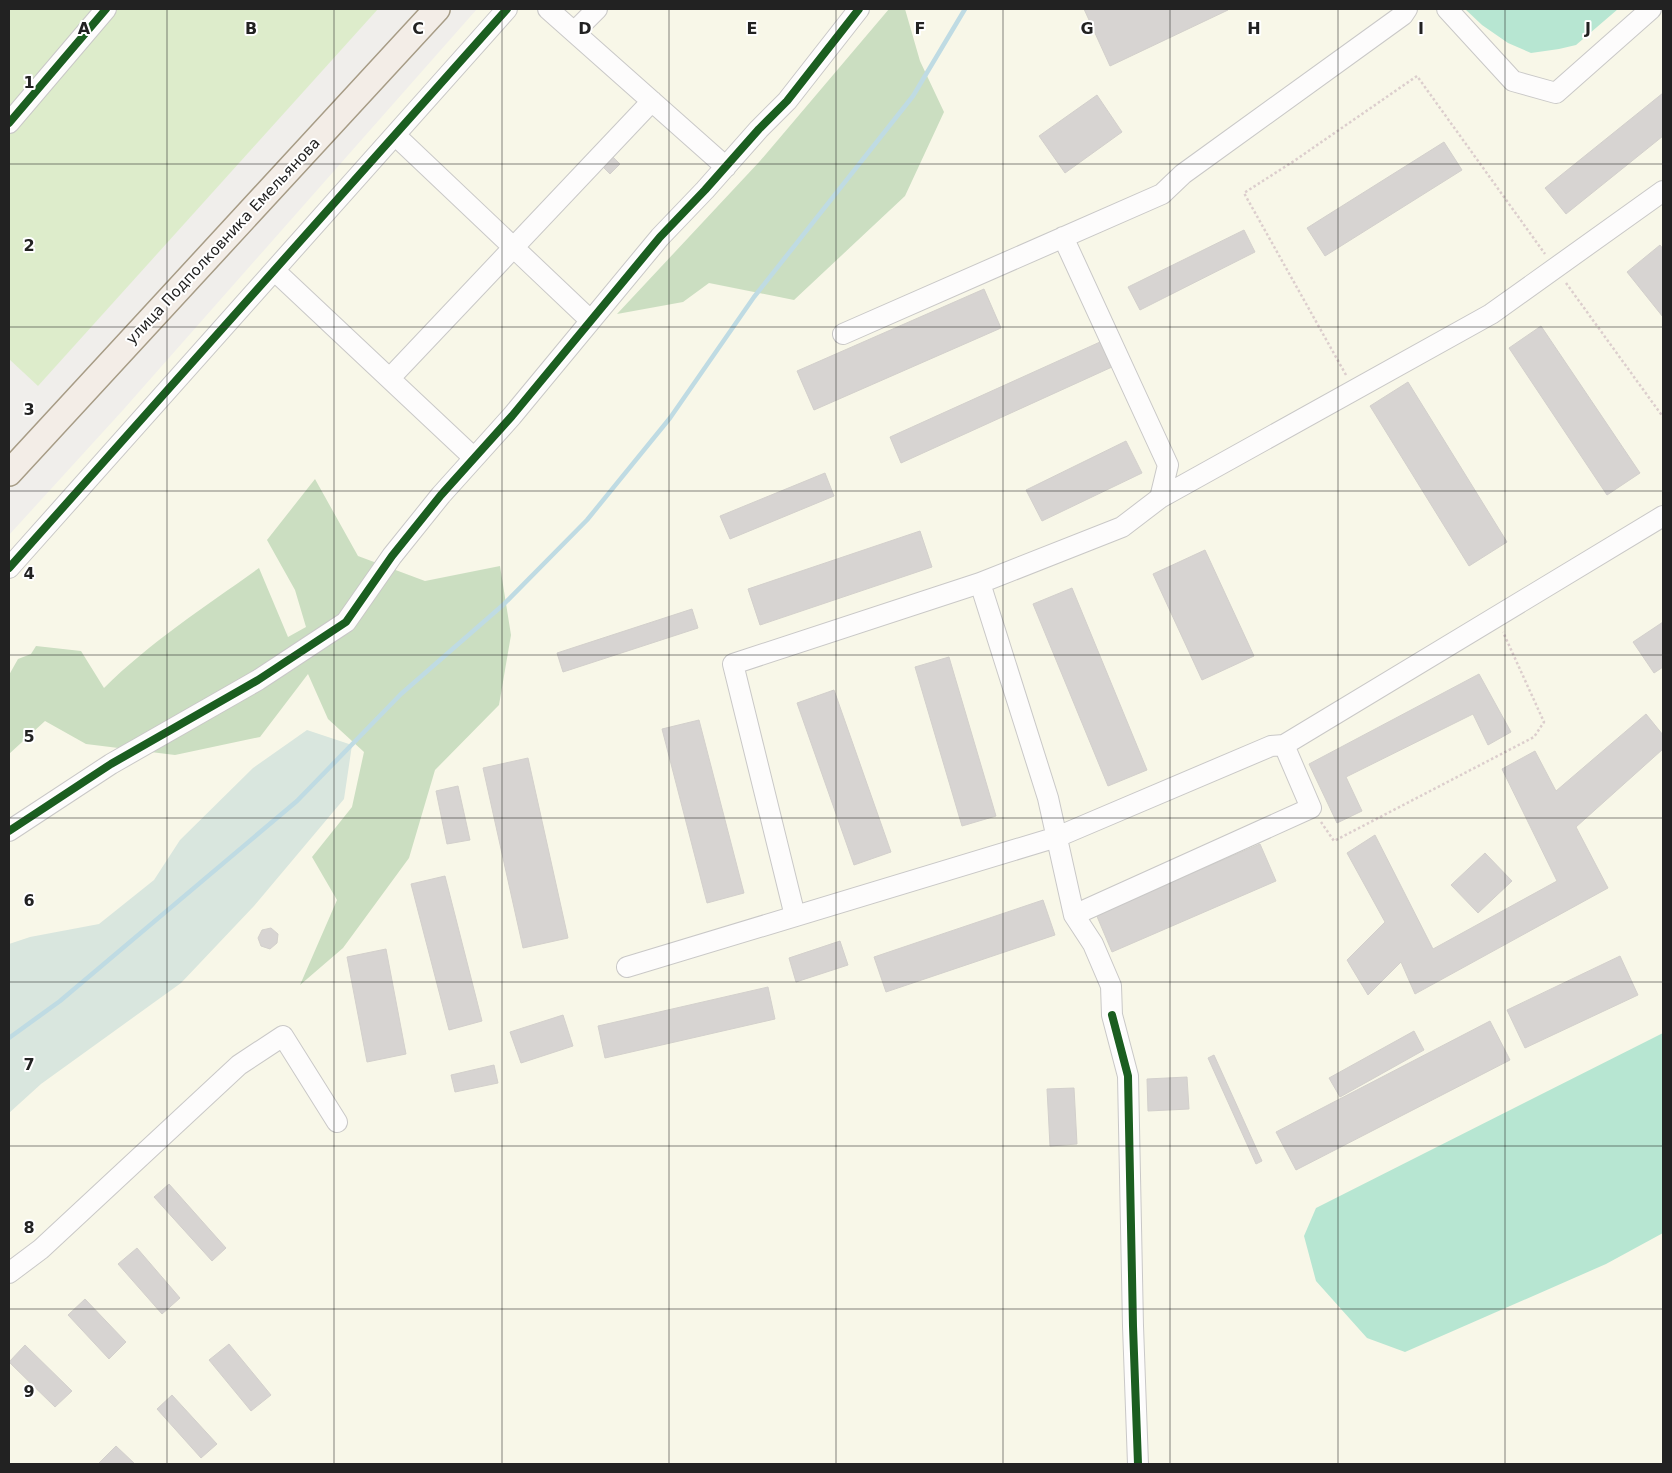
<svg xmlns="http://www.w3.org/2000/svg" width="1672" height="1473" font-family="'DejaVu Sans',sans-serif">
<rect width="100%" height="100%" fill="#f0eeeb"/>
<!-- education -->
<path fill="#f8f7e8" d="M477 9H1663V1464H9V535L123 410Z"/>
<!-- grass -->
<path fill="#ddeccb" d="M9 9H378L38 386 9 359Z"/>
<!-- forest -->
<path fill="#cbdec1" d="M889 9H905L920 61 944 112 905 196 794 300 709 283 683 302 617 314 760 161Z
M315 479 358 556 425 581 500 566 511 635 499 705 435 770 409 858 343 948 300 985 337 900 312 857 352 807 364 752 328 719 308 674 260 737 175 755 86 744 45 721 9 754V675L18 659 31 654 36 646 81 651 104 688C150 642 206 606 259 568L288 637 306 627 295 590 267 540Z"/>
<!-- wetland -->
<path fill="#d9e6de" d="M307 730 352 745 344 799 254 906 181 983 41 1084 9 1113V944L30 937 99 924 154 880 180 840 253 768Z"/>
<!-- pitch -->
<path fill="#b7e6d2" d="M1465 9H1618L1576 45 1559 49 1531 53 1508 43 1482 25Z
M1663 1033V1233L1606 1264 1405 1352 1367 1338 1316 1281 1304 1236 1316 1208Z"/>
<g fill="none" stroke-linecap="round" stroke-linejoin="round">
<!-- stream -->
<path stroke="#bfdbe3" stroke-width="4.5" d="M9 1038 60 1001 297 801 401 694 503 605 587 520 670 418 754 297 913 96 965 9"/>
</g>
<!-- building -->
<path fill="#d7d4d2" stroke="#d3d0cc" d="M1084 9H1228V10L1110 66Z
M1663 93V136L1566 214 1545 188Z
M1097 95 1122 132 1065 173 1039 136Z
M1444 142 1462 170 1325 256 1307 228Z
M610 154 620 164 610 174 600 164Z
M1244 230 1255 252 1140 310 1128 287Z
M1660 245 1663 249V317L1627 272Z
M984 289 1001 328 814 410 797 371Z
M1541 326 1640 473 1607 495 1509 348Z
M1100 342 1112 367 901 463 890 437Z
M1408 382 1507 542 1469 566 1370 406Z
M1126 441 1142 473 1042 521 1026 490Z
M825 473 834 496 730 539 720 516Z
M920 531 932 567 760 625 748 589Z
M1205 550 1254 656 1202 680 1153 574Z
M1072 588 1147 770 1108 786 1033 604Z
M692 609 698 628 563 672 557 653Z
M1663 622V667L1654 673 1633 642Z
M949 657 996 816 962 826 915 667Z
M1479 674 1511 732 1488 745 1473 714 1346 777 1362 811 1337 823 1309 764Z
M834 690 891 852 854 865 797 703Z
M1646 714 1663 735V749L1576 827 1608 888 1415 994 1401 962 1368 995 1347 960 1385 922 1347 853 1375 835 1433 949 1557 881 1502 769 1535 751 1556 791Z
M699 720 744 893 707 903 662 729Z
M528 758 568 938 523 948 483 768Z
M458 786 470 840 447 844 436 791Z
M1260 844 1276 881 1112 952 1096 914Z
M1485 853 1512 881 1478 913 1451 885Z
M445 876 482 1021 449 1030 411 884Z
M1043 900 1055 935 886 992 874 957Z
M271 928 278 934 277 943 270 949 261 946 258 938 262 930Z
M840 941 848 965 796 982 789 958Z
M386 949 406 1054 367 1062 347 957Z
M1620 956 1638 995 1525 1048 1507 1010Z
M768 987 775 1019 605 1058 598 1026Z
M563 1015 573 1046 521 1063 510 1032Z
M1490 1021 1510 1060 1296 1170 1276 1132Z
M1414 1031 1424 1050 1340 1097 1329 1078Z
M1214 1055 1262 1161 1256 1164 1208 1058Z
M494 1065 498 1083 455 1092 451 1075Z
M1187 1077 1189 1109 1148 1111 1147 1079Z
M1074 1088 1077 1144 1050 1146 1047 1089Z
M169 1184 226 1248 212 1261 154 1197Z
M137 1248 180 1298 162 1314 118 1264Z
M85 1299 126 1342 109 1359 68 1315Z
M229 1344 271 1395 251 1411 209 1360Z
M25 1345 72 1391 55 1407 9 1362Z
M172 1395 217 1444 201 1458 157 1409Z
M116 1446 135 1464H98Z"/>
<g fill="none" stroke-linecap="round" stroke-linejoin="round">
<defs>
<path id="minor" d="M548 9 726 167
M1447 9 1513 81 1556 93 1651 9
M574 32 597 9
M9 123 106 9
M395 135 590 320
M1063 237 1168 465 1160 498 1122 527 980 583 1048 798 1074 915 1093 944 1111 986 1112 1015 1128 1076 1133 1326 1138 1464
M275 271 474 458
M843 334 1162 194 1183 174 1403 15 1407 9
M390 378 652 101
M1160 498 1491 314 1663 191
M9 568 507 9
M1284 745 1663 516
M9 831 111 764 258 680 346 622 392 556 441 495 512 416 660 237 705 190 759 129 787 101 859 9
M795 916 733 664 980 583
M627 967 1057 837 1271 746 1284 745 1311 808 1074 915
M9 1273 41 1249 239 1065 283 1036 337 1122"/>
<path id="major" d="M9 473 437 9"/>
</defs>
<!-- minor casing -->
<use href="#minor" stroke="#c9c8c7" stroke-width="22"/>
<!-- major casing -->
<use href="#major" stroke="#a79c86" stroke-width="28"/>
<!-- path -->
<path stroke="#dccecd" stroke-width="2.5" stroke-dasharray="2.5 2.5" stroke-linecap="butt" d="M1566 283 1663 417
M1346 375 1244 193 1294 161 1417 76 1545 254
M1321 822 1334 841 1534 737 1544 722 1503 632"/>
<!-- minor -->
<use href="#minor" stroke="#fdfcfc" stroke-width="20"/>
<!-- major -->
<use href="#major" stroke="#f3ede7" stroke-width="25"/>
<defs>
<path id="cycleway" d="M9 123 106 9
M9 568 507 9
M9 831 111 764 258 680 346 622 392 556 441 495 512 416 660 237 705 190 759 129 787 101 859 9
M1112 1015 1128 1076 1133 1326 1138 1464"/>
</defs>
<!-- cycleway casing -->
<use href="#cycleway" stroke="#fff" stroke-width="11"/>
<!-- cycleway -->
<use href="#cycleway" stroke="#1b5e20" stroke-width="8"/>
</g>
<!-- grid -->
<path fill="none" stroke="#222" stroke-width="1" stroke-opacity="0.55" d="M167 9V1464M334 9V1464M502 9V1464M669 9V1464M836 9V1464M1003 9V1464M1170 9V1464M1338 9V1464M1505 9V1464M9 164H1663M9 327H1663M9 491H1663M9 655H1663M9 818H1663M9 982H1663M9 1146H1663M9 1309H1663"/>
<g text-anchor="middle" stroke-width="4" stroke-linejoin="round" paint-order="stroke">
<!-- street labels -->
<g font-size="15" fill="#222" stroke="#fff">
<text transform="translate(223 241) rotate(-47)" y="5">улица Подполковника Емельянова</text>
</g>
</g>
<g font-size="16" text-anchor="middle" font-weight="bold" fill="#222" stroke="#fff" stroke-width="4" stroke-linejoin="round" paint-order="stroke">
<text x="84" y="34">A</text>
<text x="251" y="34">B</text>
<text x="418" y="34">C</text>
<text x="585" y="34">D</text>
<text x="752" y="34">E</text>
<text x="920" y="34">F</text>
<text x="1087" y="34">G</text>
<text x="1254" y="34">H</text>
<text x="1421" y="34">I</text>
<text x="1588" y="34">J</text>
<text x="29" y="88">1</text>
<text x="29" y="251">2</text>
<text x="29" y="415">3</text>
<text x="29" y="579">4</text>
<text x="29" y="742">5</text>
<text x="29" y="906">6</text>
<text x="29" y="1070">7</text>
<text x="29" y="1233">8</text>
<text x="29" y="1397">9</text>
</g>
<!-- border -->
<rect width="1672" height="1473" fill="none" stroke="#222222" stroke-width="20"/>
</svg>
